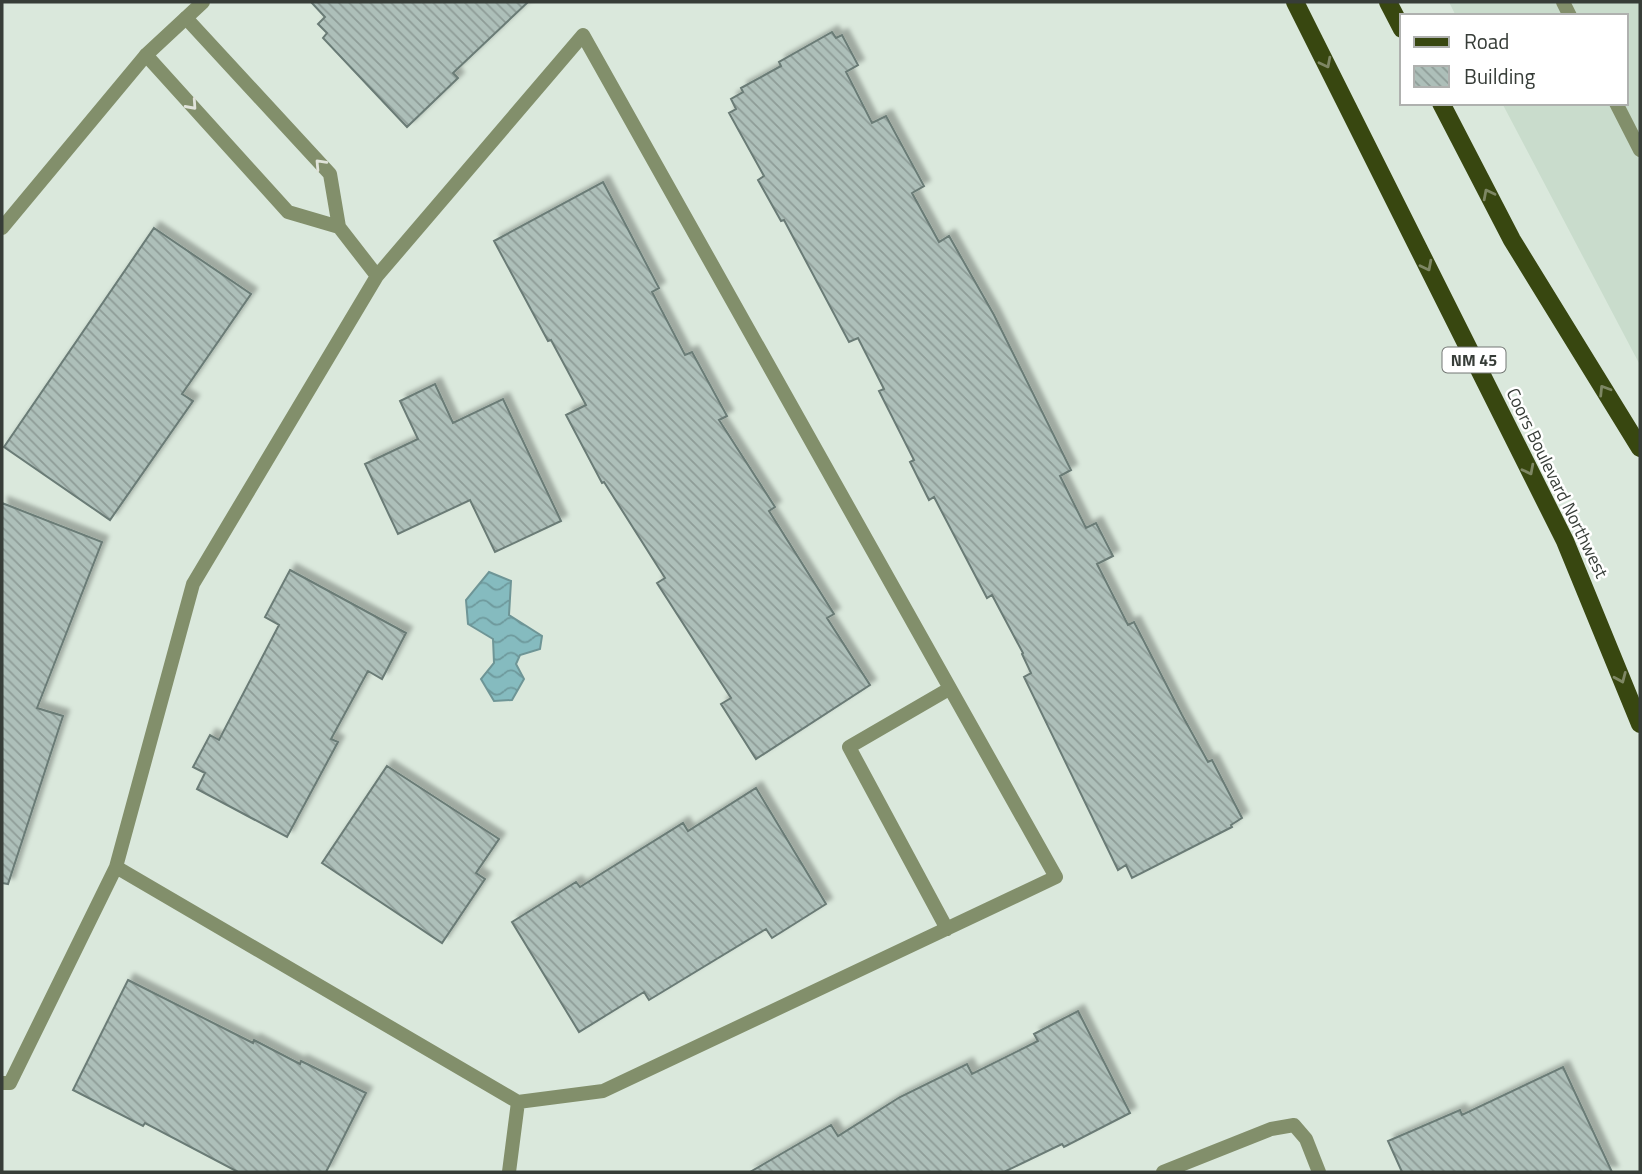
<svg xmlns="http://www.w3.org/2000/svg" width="1642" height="1174" font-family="'Titillium Web',sans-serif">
<defs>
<pattern id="water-waves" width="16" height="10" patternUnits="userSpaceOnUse" patternTransform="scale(1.75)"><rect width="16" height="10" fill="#85bbbf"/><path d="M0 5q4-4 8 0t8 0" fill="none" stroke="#6e999c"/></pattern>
<pattern id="building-back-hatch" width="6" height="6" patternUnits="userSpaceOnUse" patternTransform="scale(1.75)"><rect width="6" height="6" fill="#adbfb9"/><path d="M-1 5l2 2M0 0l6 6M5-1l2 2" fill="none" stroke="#8e9c97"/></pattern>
<filter id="shadow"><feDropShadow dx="6" dy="-6" stdDeviation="2" flood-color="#0004"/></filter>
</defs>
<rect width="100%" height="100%" fill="#dae8dc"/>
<!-- built -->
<path fill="#c9dccc" d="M1449 2H1640V365L1502 103H1626V16H1456Z"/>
<!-- water -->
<path fill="url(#water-waves)" stroke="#6e9596" stroke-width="2" d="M489 572 511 581 509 615 542 636 540 649 520 655 516 664 524 679 512 700 494 701 481 679 494 663 493 639 468 624 466 600Z"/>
<!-- building -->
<path fill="url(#building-back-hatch)" stroke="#6a7b76" stroke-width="2" filter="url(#shadow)" d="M311 2H528L453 73 458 78 407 127 323 38 327 33 318 24 325 17Z
M832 32 836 38 842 35 858 65 846 72 872 123 886 116 924 186 912 193 939 242 949 236 994 315 1071 470 1060 476 1086 528 1096 523 1113 556 1097 564 1128 625 1134 622 1182 715 1208 762 1212 760 1242 818 1231 825 1232 827 1132 878 1126 865 1118 870 1024 677 1031 673 1022 654 1023 653 992 595 987 598 934 497 929 500 910 462 914 460 879 391 884 389 858 338 849 342 784 220 781 221 758 180 764 176 729 113 736 109 731 99 743 92 741 88 781 66 779 62Z
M603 182 659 288 652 292 685 355 692 352 727 416 719 420 775 507 769 511 834 614 827 618 870 685 756 759 721 704 731 698 657 583 665 578 604 482 602 483 566 415 586 405 551 340 548 341 494 241Z
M154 228 251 294 182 394 193 401 110 520 4 447Z
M435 384 453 423 503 399 561 521 495 552 470 500 398 534 365 464 418 439 400 401Z
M2 503 102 542 37 708 63 716 8 884 2 883Z
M290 570 406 633 382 679 368 671 331 739 338 742 287 837 197 789 205 773 193 767 210 735 219 740 279 625 265 617Z
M387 766 499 839 476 873 485 879 442 943 322 863Z
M756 788 826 904 772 938 766 929 649 1000 644 992 579 1032 512 922 576 882 580 887 683 823 688 831Z
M128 980 253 1043 254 1040 300 1064 301 1061 366 1093 326 1172H238L145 1123 143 1126 73 1090Z
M1078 1011 1130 1113 1064 1147 1062 1144 1004 1172H750L831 1125 838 1136 900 1097 967 1064 972 1074 1038 1041 1034 1034Z
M1563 1067 1612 1172H1402L1388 1141 1460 1110 1462 1115Z"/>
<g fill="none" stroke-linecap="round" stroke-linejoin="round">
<!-- service -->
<path stroke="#828f6b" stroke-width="14" d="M1563 2 1570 16
M146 55 288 212 339 227
M1616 103 1640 150
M116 867 193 584 377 276
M947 929 849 747 949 689
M2 1083H10L116 867 518 1102 603 1091 1056 877 583 35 377 276 339 227 330 174 186 18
M509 1172 518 1102
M1163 1172 1271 1129 1294 1125 1306 1139 1319 1172"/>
<!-- tertiary -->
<path stroke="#828f6b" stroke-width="14" d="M2 228 146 55 203 2"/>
<!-- primary -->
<path stroke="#384710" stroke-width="18" d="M1295 2 1565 541 1640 724
M1388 2 1402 29
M1441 103 1512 240 1640 448"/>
</g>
<!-- one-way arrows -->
<defs><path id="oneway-chevron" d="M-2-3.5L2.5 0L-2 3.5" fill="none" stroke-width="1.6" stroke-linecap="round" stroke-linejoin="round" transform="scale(1.75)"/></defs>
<g stroke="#7e8764">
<use href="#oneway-chevron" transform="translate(1326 63) rotate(63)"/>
<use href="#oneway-chevron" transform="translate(1488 194) rotate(-117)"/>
<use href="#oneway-chevron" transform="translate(1427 266) rotate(63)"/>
<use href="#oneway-chevron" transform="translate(1604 390) rotate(-122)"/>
<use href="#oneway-chevron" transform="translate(1529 470) rotate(63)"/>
<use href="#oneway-chevron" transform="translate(1621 678) rotate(67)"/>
</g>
<g stroke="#e0e3da">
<use href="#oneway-chevron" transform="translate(192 105) rotate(48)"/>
<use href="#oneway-chevron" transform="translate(320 164) rotate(-133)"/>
</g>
<g text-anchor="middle" stroke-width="5" stroke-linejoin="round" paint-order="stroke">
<!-- shield labels -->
<rect fill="#fff" stroke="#737774" stroke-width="2" x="1442.5" y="347.5" width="63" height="25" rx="5"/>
<g font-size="16" font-weight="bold" fill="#373d38">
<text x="1474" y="366">NM 45</text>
</g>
<!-- street labels -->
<g font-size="18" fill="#373d38" stroke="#fff">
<text transform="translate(1557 483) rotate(64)" y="6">Coors Boulevard Northwest</text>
</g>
</g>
<!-- border -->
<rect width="1642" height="1174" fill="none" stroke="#373d38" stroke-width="7"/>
<!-- legend -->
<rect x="1400" y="14" width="228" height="91" fill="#ffffff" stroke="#afb1af" stroke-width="2"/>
<rect x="1414" y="37" width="35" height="10" fill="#384710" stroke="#afb1af" stroke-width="2"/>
<text x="1464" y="49" font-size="21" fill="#373d38">Road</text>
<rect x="1414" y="66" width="35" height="21" fill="url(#building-back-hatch)" stroke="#afb1af" stroke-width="2"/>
<text x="1464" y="84" font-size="21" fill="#373d38">Building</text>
</svg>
